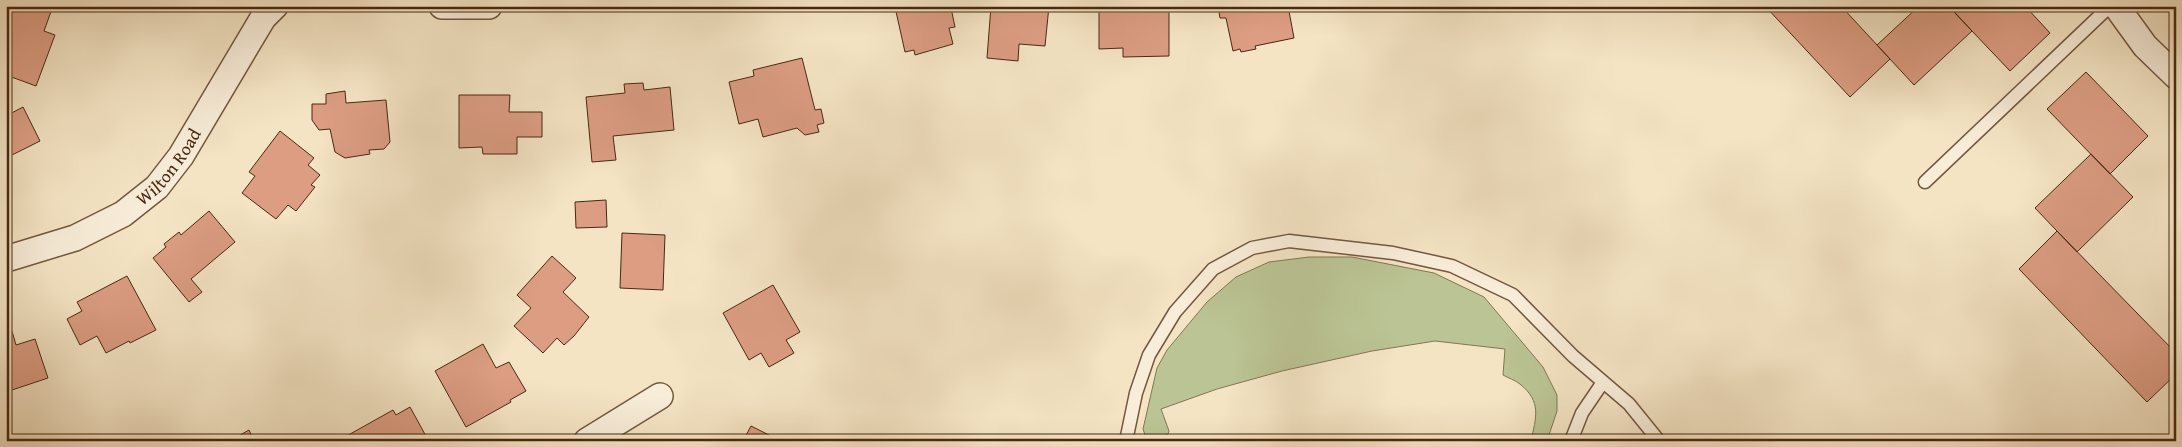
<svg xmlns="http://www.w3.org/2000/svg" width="2182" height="447" font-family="'Gentium Book Plus',serif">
<rect width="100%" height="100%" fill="#f4e4c4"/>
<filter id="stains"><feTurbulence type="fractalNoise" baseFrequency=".004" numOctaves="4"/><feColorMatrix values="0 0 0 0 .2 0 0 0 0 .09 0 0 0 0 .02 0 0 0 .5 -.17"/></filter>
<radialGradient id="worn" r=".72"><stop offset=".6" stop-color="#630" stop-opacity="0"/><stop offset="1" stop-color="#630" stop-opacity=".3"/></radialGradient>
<!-- green -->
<path fill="#bbc494" stroke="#827652" d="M1309 257H1352L1434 273 1484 297 1543 367 1557 395V411L1547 441H1531C1536 417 1542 402 1520 384 1515 380 1508 378 1503 375L1505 349 1435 341 1372 351 1282 371 1217 389 1161 409 1169 431 1168 434 1154 440 1145 435 1143 429 1157 368 1167 350 1207 302 1236 277 1269 262Z"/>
<!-- building -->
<path fill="#dc9d83" stroke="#492811" d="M6 6H53L44 31 55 35 36 86 6 75Z
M889 6H959L951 8 955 27 949 28 953 44 915 55 914 50 905 52 895 7 890 8Z
M991 6H1049L1045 46 1019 44 1018 61 987 58Z
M1099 6H1169V56L1123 57V48L1099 49Z
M1218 6H1288L1294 38 1255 46 1256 49 1241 52 1240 49 1233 51 1226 18H1220Z
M1765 6H1841L1890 59 1850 97Z
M1919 6H1949L1972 31 1914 85 1877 45Z
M1958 6H2025L2050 33 2010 71 1953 11Z
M802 58 815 110 821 109 824 123 817 125 819 132 805 135 797 128 763 137 758 119 739 124 729 82 754 76 753 70Z
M2086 72 2148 136 2110 174 2047 109Z
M643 83 644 90 670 87 674 130 613 136 616 160 592 162 586 97 625 93 624 84Z
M345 91 346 103 386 100 390 142 384 149 369 150 370 154 345 158 335 152 330 129 319 130 312 120V104H326V94Z
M459 95H510L509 112H542V137H517V154H483L482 147 459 148Z
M23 107 40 141 6 158V116Z
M280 131 314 158 308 165 320 175 311 185 315 187 296 211 288 205 276 219 242 193 255 176 249 172Z
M2091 154 2133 197 2077 252 2035 208Z
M606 200 607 227 576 228 575 202Z
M209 211 235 242 191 279 202 292 189 302 153 258 166 247 164 244 179 232 181 235Z
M2057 231 2176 353V374L2147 402 2019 269Z
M622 233 665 235 663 290 620 288Z
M552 256 576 278 563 292 589 317 574 336 564 345 557 338 543 353 514 326 531 308 517 295Z
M127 276 156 330 130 343 129 341 106 353 97 336 80 345 67 319 82 311 77 302Z
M773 285 800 332 786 340 794 353 769 367 761 353 749 360 723 313Z
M12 331 16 345 35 339 48 378 6 392V333Z
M483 344 496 368 509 362 526 391 510 400 511 402 466 427 435 371Z
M410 407 427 438 422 441H344L343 438 393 410 396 415Z
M751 426 781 441H743Z
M249 430 254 441H230Z"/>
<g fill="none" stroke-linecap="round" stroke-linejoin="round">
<defs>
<path id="lane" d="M1925 182 2110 6
M1126 441 1136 393 1149 355 1175 312 1213 269 1252 248 1289 241 1393 253 1452 266 1513 295 1573 356 1629 404 1659 441
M1571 441 1582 413 1603 382"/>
<g id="street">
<path d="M442 6H489"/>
<path d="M2116 6 2145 46 2176 76"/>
<path id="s1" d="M6 259 75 238 123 214 157 187 181 156 263 18 275 6"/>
<path d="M587 441 660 396"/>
</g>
</defs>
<!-- lane casing -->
<use href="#lane" stroke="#74573e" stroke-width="15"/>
<!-- street casing -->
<use href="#street" stroke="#74573e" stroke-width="28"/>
<!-- lane -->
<use href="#lane" stroke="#f8edd9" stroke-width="12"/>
<!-- street -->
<use href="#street" stroke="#f8edd9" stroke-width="25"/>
</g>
<g text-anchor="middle" stroke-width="5" stroke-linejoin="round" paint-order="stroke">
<!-- street labels -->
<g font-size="18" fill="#492811" stroke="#f8edd9">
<text dy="6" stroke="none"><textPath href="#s1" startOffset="192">Wilton Road</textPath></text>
</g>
</g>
<!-- margin -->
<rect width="2182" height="447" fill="none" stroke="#f4e4c4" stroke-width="25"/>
<rect x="8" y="8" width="2167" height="432" fill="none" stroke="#492811" stroke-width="2.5"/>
<rect x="12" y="12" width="2157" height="422" fill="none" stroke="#492811"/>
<rect width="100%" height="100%" filter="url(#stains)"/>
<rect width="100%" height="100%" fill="url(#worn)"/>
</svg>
